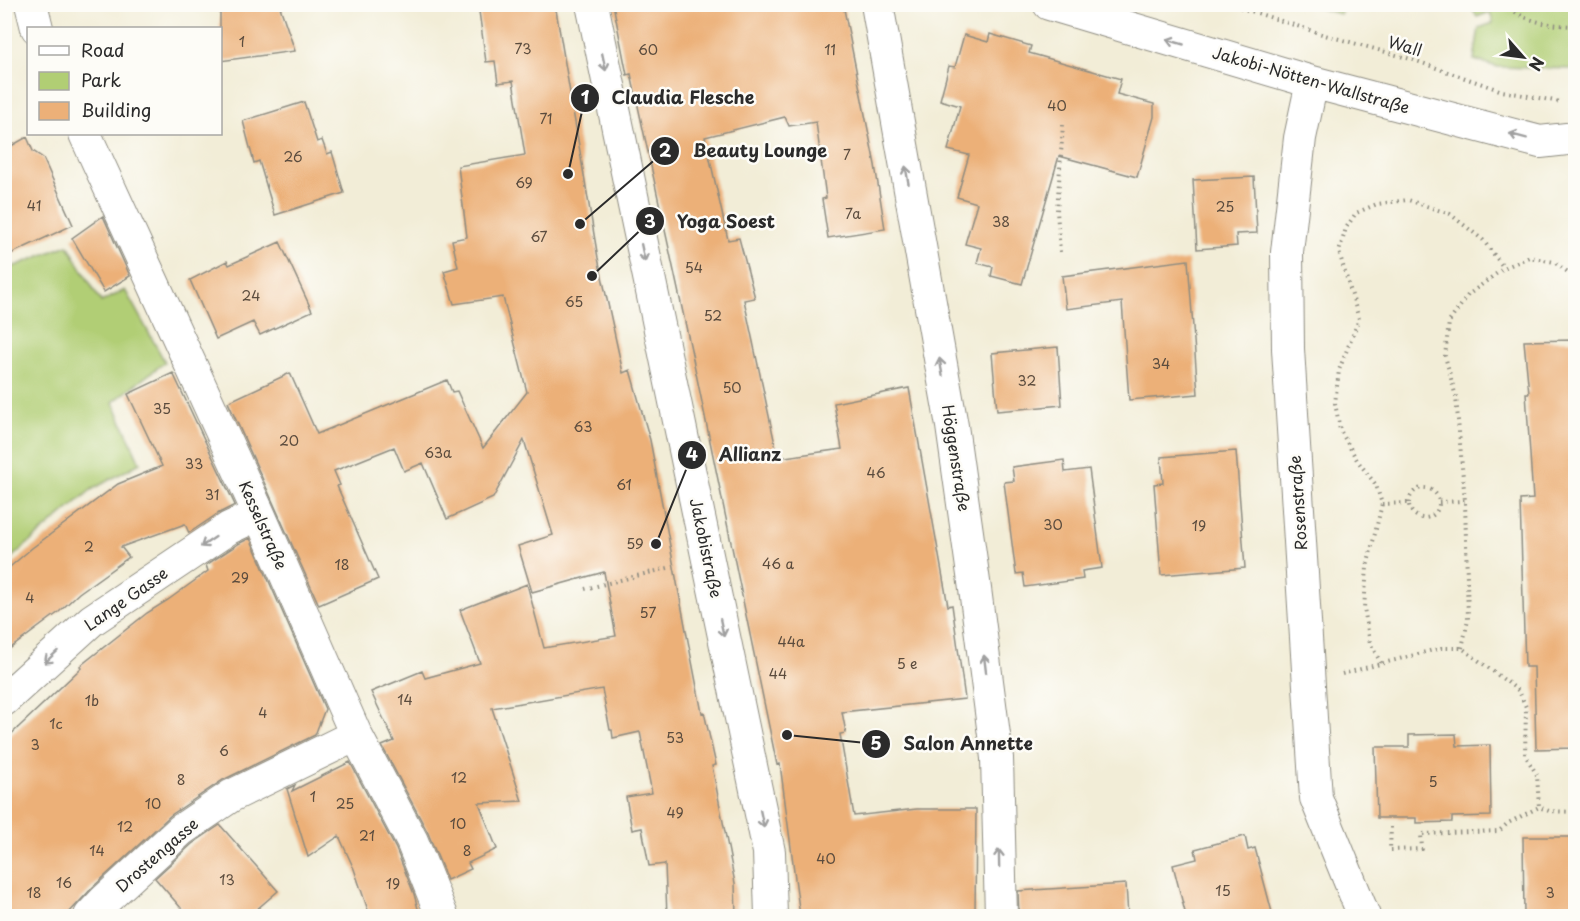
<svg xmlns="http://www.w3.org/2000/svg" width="1580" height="921" font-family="'Playpen Sans',sans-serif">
<rect width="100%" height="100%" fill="#fdfcf7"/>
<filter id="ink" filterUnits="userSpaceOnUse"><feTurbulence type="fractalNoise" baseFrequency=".0167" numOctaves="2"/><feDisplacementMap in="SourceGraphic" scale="12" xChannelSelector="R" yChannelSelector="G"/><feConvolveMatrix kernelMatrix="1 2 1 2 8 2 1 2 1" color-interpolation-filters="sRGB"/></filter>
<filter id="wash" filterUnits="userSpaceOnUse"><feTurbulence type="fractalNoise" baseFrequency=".008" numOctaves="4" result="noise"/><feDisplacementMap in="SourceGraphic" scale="24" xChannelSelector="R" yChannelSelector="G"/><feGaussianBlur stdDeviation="1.35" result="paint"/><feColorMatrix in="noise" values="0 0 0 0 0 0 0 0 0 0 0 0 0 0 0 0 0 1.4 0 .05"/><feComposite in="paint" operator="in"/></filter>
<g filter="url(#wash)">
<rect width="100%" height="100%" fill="#f2edd7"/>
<!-- green -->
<path fill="#b1ce74" stroke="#6e7c50" stroke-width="1.5" d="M1307 5 1346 4V5L1340 14Z
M1470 5H1575V69L1498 67 1474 60 1479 28 1493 23 1490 12 1477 17Z
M68 245 101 302 125 290 165 362 113 402 140 463 91 490 5 563V270Z"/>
<g id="blocks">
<!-- building -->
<path fill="#ecb078" d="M220 4H279L295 51 220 61Z
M478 4H555L598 258 623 373 630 370 650 440 688 641 702 713 704 712 716 765 712 766 735 883 736 916H667L665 864 649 866 642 828 632 830 626 797 652 793 640 732 613 738 612 730H610L602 689 492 708 522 801 479 803 497 849 468 863 471 869 447 880 428 833 382 746 394 741 371 692 422 671 425 678 480 663 460 610 527 584 544 648 616 636 604 572 532 592 518 546 553 535 524 440 493 498 447 519 423 463 404 471 394 447 334 471 340 485 337 486 378 579 319 605 228 402 290 373 317 434 447 380 452 392 457 391 483 448 527 392 503 297 454 304 444 271 458 267 452 240 467 237 458 166 525 155 513 81 498 83 495 61 486 62Z
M613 4H843L875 165 885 229 828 238 822 199 826 198 816 122 789 126 785 117 705 137 728 240 739 238 755 298 744 300 778 458 842 449 834 403 909 388 948 606 952 605 965 699 842 712 846 733 840 734 854 816 917 809H976L975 916H800L780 764 777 765 692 354 631 74 627 75Z
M990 34 1031 46 1029 53 1121 79 1117 94 1154 104V117L1137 177 1059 156 1022 284 991 276 993 267 977 263 981 248 965 244 977 203 957 197 969 155 948 150 960 106 940 100 949 66 955 67 964 35 988 42Z
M304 102 317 142 322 140 327 154 332 152 344 193 275 215 259 161 254 163 243 121Z
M27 137 33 151 43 158 73 225 4 257V150Z
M1254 177 1257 233 1236 234 1237 246 1197 249 1193 180Z
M103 216 130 276 104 292 72 238Z
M280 242 312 311 260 335 253 322 216 339 190 280 227 261 229 265Z
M1188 260 1198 394 1129 400 1122 302 1066 309 1062 276Z
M1575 340V748L1536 749 1534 667H1525L1520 500 1533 499 1526 393H1529L1524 341Z
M1058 347 1062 405 997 411 992 353Z
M173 373 235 505 219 513 189 533 185 524 121 547 129 557 79 593 59 612 4 653V572L32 548 118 484 162 466 128 394Z
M1236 451 1245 568 1161 575 1154 484 1163 483 1161 457Z
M1064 460 1065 472 1089 469 1102 568 1082 571 1083 579 1025 587 1023 573 1016 574 1004 482 1014 481 1012 467Z
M250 538 325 709 315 735 223 780 171 815 93 887 66 916H4V741L81 668 80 666 147 613 168 600 208 571 206 565 238 544Z
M1456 734 1457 746 1490 745 1491 816 1452 817V822L1416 823V818H1377L1375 747H1409V735Z
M350 762 396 849 414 894 420 916H370L354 869 339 836 308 857 287 789 295 785 292 791Z
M220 825 278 891 249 916H188L155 878 192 844Z
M1245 836 1248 850 1255 848 1273 916H1186L1173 865 1197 859 1195 849Z
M1523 837H1575V916H1524Z
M1126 884 1128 916H1019L1018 891Z"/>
</g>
</g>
<g filter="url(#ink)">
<use href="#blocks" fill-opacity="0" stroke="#8e8c81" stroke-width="1.5"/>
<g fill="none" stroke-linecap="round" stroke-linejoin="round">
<defs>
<path id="street" d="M31 4 37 28
M592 4 769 852 771 916
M877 4 952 426 975 589 997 758 1001 916
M1049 4 1312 82 1540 142 1576 138
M1312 82 1300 138 1287 252 1288 349 1316 798 1364 916
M85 134 259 514 356 735 412 841 442 916
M4 700 92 620 229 528 259 514
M90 916 105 900 181 830 231 796 356 735"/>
</defs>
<!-- street casing -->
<use href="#street" stroke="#8e8c81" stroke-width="34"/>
<!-- path -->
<path stroke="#8e8c81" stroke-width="4" stroke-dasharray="1.5 4.5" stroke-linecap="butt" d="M1229 4 1325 35 1414 60 1502 91 1560 102
M1506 4C1524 23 1551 25 1576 26
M1060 252 1057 211 1063 125
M1409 503a15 15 0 1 1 30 0a15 15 0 1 1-30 0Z
M1439 502 1465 501
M1382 504 1408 503
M585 589 672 567
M1462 648 1468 620 1465 501 1456 397 1445 356 1449 322 1468 295 1504 268 1529 257 1554 262 1576 278
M1381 663 1370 643 1364 608 1367 567 1382 504 1376 485 1357 460 1340 430 1335 403 1339 370 1359 319 1339 252 1346 228 1356 213 1377 204 1408 200 1450 214 1483 240 1504 268
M1342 674 1441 648H1462L1519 691 1526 707 1525 755 1537 775 1539 807
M1391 827 1390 850 1422 849 1421 834 1499 831 1508 823 1539 807 1549 811 1576 812"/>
<!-- street -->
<use href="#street" stroke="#fff" stroke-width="32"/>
</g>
<!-- one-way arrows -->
<defs><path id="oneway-shaft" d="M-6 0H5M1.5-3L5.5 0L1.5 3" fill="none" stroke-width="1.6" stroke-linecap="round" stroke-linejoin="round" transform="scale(1.5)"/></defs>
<g stroke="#a0a0a0">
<use href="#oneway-shaft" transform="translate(1175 42) rotate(-164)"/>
<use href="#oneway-shaft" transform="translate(604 62) rotate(78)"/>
<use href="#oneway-shaft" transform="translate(1518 136) rotate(-165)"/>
<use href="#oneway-shaft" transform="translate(907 175) rotate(-100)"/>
<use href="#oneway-shaft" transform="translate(643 253) rotate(78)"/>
<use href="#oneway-shaft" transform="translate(941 367) rotate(-100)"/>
<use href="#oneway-shaft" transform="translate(208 542) rotate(146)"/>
<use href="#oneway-shaft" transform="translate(722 628) rotate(78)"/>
<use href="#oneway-shaft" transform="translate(51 657) rotate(137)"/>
<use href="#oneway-shaft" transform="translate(985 664) rotate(-97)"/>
<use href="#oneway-shaft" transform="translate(762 819) rotate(78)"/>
<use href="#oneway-shaft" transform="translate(999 858) rotate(-91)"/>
</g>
</g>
<g text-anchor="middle" stroke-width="5" stroke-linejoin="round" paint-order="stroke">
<!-- number labels -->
<g font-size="14" fill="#5b4c3e">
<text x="242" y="47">1</text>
<text x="523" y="54">73</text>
<text x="648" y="55">60</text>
<text x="830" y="55">11</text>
<text x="1057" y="111">40</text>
<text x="546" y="124">71</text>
<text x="847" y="160">7</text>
<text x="293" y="162">26</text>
<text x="524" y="188">69</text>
<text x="34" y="211">41</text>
<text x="1225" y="212">25</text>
<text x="853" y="219">7a</text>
<text x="1001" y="227">38</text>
<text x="539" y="242">67</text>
<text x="694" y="273">54</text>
<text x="251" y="301">24</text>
<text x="574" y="307">65</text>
<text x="713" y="321">52</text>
<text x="1161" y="369">34</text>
<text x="1027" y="386">32</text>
<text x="732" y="393">50</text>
<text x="162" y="414">35</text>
<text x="583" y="432">63</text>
<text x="289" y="446">20</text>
<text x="438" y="458">63a</text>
<text x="194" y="469">33</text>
<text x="876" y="478">46</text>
<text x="624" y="490">61</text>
<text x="212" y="500">31</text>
<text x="1053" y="530">30</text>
<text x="1199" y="531">19</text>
<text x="635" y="549">59</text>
<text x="89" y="552">2</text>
<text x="778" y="569">46 a</text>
<text x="342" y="570">18</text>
<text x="240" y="583">29</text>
<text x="30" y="603">4</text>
<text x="648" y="618">57</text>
<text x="791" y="647">44a</text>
<text x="907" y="669">5 e</text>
<text x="778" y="679">44</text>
<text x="405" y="705">14</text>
<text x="92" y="706">1b</text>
<text x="263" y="718">4</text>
<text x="56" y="729">1c</text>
<text x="675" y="743">53</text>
<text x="35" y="750">3</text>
<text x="224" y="756">6</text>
<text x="459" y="783">12</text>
<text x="181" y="785">8</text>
<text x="1433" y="787">5</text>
<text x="313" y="802">1</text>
<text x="153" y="809">10</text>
<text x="345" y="809">25</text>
<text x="675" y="818">49</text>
<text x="458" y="829">10</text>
<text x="125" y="832">12</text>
<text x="367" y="841">21</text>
<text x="97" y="856">14</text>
<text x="467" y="856">8</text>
<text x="826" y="864">40</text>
<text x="227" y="885">13</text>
<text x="64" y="888">16</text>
<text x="393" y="889">19</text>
<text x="1223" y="896">15</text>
<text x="34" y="898">18</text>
<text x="1550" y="898">3</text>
</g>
<!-- street labels -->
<g font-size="16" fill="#2b2b2b" stroke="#fdfcf7">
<text transform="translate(1405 46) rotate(17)" y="6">Wall</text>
<text transform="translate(1311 80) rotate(16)" y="6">Jakobi-Nötten-Wallstraße</text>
<text transform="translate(956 458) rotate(81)" y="6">Höggenstraße</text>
<text transform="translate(1298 503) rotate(-94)" y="6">Rosenstraße</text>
<text transform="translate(263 525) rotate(66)" y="6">Kesselstraße</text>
<text transform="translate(706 548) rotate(78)" y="6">Jakobistraße</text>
<text transform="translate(126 599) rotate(-35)" y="6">Lange Gasse</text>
<text transform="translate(157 855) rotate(-41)" y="6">Drostengasse</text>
</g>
</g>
<!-- callouts -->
<path fill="none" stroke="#2b2b2b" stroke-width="2" d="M568 174L585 98M580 224L665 151M592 276L650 221M656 544L692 455M787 735L876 744"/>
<g fill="#2b2b2b" stroke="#fdfcf7" stroke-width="2">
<circle cx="568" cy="174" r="6"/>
<circle cx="580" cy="224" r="6"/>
<circle cx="592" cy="276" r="6"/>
<circle cx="656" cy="544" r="6"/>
<circle cx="787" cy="735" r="6"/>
<circle cx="585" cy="98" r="15"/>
<circle cx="665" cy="151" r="15"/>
<circle cx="650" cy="221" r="15"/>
<circle cx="692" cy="455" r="15"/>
<circle cx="876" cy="744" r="15"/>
</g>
<g font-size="18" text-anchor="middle" font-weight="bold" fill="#fff">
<text x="585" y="104">1</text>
<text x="665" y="157">2</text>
<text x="650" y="228">3</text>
<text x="692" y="461">4</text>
<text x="876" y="750">5</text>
</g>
<g font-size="18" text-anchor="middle" font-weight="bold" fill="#2b2b2b" stroke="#fdfcf7" stroke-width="5" stroke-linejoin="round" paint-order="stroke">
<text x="683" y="104">Claudia Flesche</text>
<text x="760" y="157">Beauty Lounge</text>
<text x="726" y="228">Yoga Soest</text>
<text x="750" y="461">Allianz</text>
<text x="968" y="750">Salon Annette</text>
</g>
<!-- margin -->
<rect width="1580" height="921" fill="none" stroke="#fdfcf7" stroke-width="24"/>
<!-- legend -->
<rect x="27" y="27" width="195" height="108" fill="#fdfcf7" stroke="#a9a8a5" stroke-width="1.5"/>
<rect x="39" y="46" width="30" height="9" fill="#ffffff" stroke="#a9a8a5" stroke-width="1.5"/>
<text x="81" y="57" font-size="18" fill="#2b2b2b">Road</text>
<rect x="39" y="72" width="30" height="18" fill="#b1ce74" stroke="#a9a8a5" stroke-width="1.5"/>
<text x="81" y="87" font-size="18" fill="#2b2b2b">Park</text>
<rect x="39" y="102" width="30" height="18" fill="#ecb078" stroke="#a9a8a5" stroke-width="1.5"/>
<text x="81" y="117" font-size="18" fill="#2b2b2b">Building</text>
<!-- north arrow -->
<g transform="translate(1523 57) rotate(118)" stroke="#fdfcf7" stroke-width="4.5" paint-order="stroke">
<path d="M0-4.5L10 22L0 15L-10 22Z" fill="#2b2b2b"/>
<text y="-9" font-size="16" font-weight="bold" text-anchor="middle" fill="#2b2b2b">N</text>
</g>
</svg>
